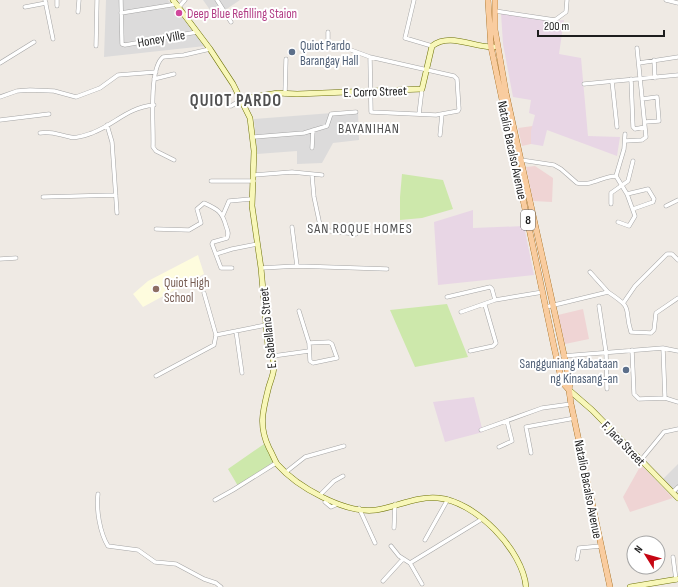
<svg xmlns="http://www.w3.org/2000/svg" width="678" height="587" font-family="'Sofia Sans Condensed',sans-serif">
<rect width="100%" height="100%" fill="#efeae4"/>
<!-- residential -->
<path fill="#dcdbdb" d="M106 0H168L205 46 104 57Z
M203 0H240L215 17Z
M358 111 359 140 333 143 322 163 297 164V151L257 154 254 119Z
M678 464V494L663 479Z"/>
<!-- commercial -->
<path fill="#efd4d4" d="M533 126 531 144 522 146 518 128Z
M535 166 553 178 552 202 533 201 526 167Z
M583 309 589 339 565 344 558 315Z
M641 465 673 498 630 512 623 497Z"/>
<!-- industrial -->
<path fill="#e8d6e5" d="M501 13 549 21 564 20 559 54 581 58 588 136 620 137 617 156 547 130 543 146 531 144V131L535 115 529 113 531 100 513 97 503 44Z
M473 210V228L524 226 534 275 438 285 434 222Z
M474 397 483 432 445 442 433 402Z"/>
<!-- education -->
<path fill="#fefcde" d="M198 255 204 274 143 307 133 294 148 281Z"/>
<!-- grass -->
<path fill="#cde8ab" d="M402 174 443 180 453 209 422 218 400 220V197Z
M447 304 468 357 415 367 390 310Z
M264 444 273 462 238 486 228 469Z"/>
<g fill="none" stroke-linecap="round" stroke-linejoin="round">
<defs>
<path id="street" d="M45 0 53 39
M57 0V6
M121 0 122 44 125 45 197 32
M217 0 231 22
M414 0 405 38 432 46
M666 0 678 3
M25 7 46 3
M179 7 185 0
M495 11 555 20 566 12 567 0
M78 12 79 0
M121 13 177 4
M328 32V44L340 46 370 57 454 76 457 79 459 109 458 111 436 115 371 112 370 57
M96 46 97 0
M654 60 655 78
M0 63 34 42
M639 63 678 57
M154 79 174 74
M631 79 633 127 635 129 645 127
M612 81 617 127
M584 84 678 75
M285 94 286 59
M0 97 17 91 30 90 54 91 76 97 100 88 118 75 156 72
M642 99 657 97 659 121 645 122
M231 106 241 100
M419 114 422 89
M0 120 49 114
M107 125 112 142 117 213
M40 133C52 131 59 135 70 137 76 139 86 135 92 133 116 124 126 108 154 105
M440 135 442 114
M253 137 304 133 327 126 331 114 356 112
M625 141 642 140 646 137 637 48
M312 148 313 130
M174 160 156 151 153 147C154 127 148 69 163 57L184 55 210 49
M521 160 554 165 561 169 577 183C594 186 602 176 616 176L624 149 625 134
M254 175 292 172 322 175
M312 175 314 197 321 230 356 234
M616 176 627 194 635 216 629 226 618 222
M211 181H254
M627 194 648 189 654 199 653 202 633 209
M43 197 116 195
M611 204V193L628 181 633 161
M666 206 678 200
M223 215 229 201 251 199
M292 227 297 266
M156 229 189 230 201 223 197 209 204 203C217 209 222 211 226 226 228 231 229 234 227 238L213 242 212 244 221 268H232
M216 254 232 249 257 244
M0 259 16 258
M261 268 297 266 387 269
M590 272 608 292
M447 297 490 287 492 289 495 300
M624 302 635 286 667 254H672L678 260
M599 306 606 352 607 389
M546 307 608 292C635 310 623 306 631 332L651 333 654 330 656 313 678 298
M299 311 309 343 310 361 313 363 337 358 332 344 329 342 309 343
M461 312 495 300 543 292
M236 331 242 373
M216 335 266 325
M663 348 665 398
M632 350 634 394 639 399 665 398 678 402
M470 351 493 346 496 343 485 305
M273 356 309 351
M563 356 663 348 678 351
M156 376 214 345 216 335 204 293
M481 430 542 408 571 404
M499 447 512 441 507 421
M531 453 526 427 575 418
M641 460 664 432 678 429
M286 472 305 457 344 446
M673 492 678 487
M98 494C96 510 100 533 108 546L138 550 155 562 176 564 204 579 216 583 221 587
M320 495 334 481 343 476
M215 500 233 490 276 463
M325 502 331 507 338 504
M359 508 375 543
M394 528 395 504
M425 540 448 499
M391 546 399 556 410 563 422 584
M673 557 676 580
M577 559 579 548 601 546
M410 563 482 519
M383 581 403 559"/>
<path id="secondary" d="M173 0 210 49 233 84 250 118 254 151 252 206 261 268 268 346C271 352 274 358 274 366 274 373 271 380 269 386 263 410 258 425 269 448 272 453 274 459 277 464 297 487 345 514 376 510 397 507 416 496 438 498 475 501 523 550 526 587
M241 99 278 93 297 94 422 89 432 46C450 32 474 48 494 47
M569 390 592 410 678 498
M630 587 678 579"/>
<path id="primary" d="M488 0 491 47 554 347 562 382 569 390
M495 0V30L506 93 570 382 569 390 571 404 610 587"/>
</defs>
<!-- street casing -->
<use href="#street" stroke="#a5a5a5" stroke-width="4.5"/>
<!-- secondary casing -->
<use href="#secondary" stroke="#6e7208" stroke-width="6"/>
<!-- primary casing -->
<use href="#primary" stroke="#945a04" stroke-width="6"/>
<!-- street -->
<use href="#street" stroke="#fff" stroke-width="3.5"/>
<!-- secondary -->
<use href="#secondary" stroke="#f8f7b9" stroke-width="5"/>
<!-- primary -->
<use href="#primary" stroke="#f9cc9f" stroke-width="5.5"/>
</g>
<!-- markers -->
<circle fill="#d1479c" stroke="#fff" stroke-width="1.5" cx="179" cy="13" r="4"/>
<g fill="#5c6f8a" stroke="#fff" stroke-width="1.5">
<circle cx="292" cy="52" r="4"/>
<circle cx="626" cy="370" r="4"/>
</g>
<circle fill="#8d6e63" stroke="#fff" stroke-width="1.5" cx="156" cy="289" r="4"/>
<g text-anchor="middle" stroke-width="4" stroke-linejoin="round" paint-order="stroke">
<!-- shield labels -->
<rect fill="#fff" stroke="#626262" stroke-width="1" x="521" y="210" width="14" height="20" rx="3"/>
<g font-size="12" font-weight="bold" fill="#1e1e1e">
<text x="528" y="224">8</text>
</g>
<!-- hotel labels -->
<g font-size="13" fill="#b23c85" stroke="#fff" text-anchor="start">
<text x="187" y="18">Deep Blue Refilling Staion</text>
</g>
<!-- street labels -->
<g font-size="13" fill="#1e1e1e" stroke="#fff">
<text transform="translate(161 38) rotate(-10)" y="5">Honey Ville</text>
<text transform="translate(375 91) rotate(-2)" y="5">E. Corro Street</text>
<text transform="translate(513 150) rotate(78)" y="5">Natalio Bacalso Avenue</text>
<text transform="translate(267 328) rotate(-96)" y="5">E. Sabellano Street</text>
<text transform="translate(624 443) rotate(46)" y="5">F. Jaca Street</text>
<text transform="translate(589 489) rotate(79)" y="5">Natalio Bacalso Avenue</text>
</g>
<!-- service labels -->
<g font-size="13" fill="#4e5e75" stroke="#fff" text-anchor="start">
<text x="300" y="50">Quiot Pardo<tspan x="300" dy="15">Barangay Hall</tspan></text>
<text x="618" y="368" text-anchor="end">Sangguniang Kabataan<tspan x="618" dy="15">ng Kinasang-an</tspan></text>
</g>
<!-- education labels -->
<g font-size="13" fill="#785e54" stroke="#fff" text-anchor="start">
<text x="164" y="287">Quiot High<tspan x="164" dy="15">School</tspan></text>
</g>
<!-- neighbourhood labels -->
<g font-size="14" letter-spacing="1" fill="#515151" stroke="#fff">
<text x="369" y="133">BAYANIHAN</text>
<text x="360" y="233">SAN ROQUE HOMES</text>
</g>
<!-- district labels -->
<g font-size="17" font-weight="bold" letter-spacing="1" fill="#515151" stroke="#fff">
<text x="236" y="106">QUIOT PARDO</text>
</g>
</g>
<!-- north arrow -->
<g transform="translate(646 555) rotate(307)"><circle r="19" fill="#ffffff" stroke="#a5a5a5"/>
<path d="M0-3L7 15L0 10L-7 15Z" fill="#c60512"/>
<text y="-6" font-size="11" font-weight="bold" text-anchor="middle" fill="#1e1e1e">N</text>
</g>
<!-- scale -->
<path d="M538 30v6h126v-6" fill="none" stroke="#1e1e1e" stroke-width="2"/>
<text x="544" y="30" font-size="12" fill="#1e1e1e" stroke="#ffffff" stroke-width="3" paint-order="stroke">200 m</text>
</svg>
